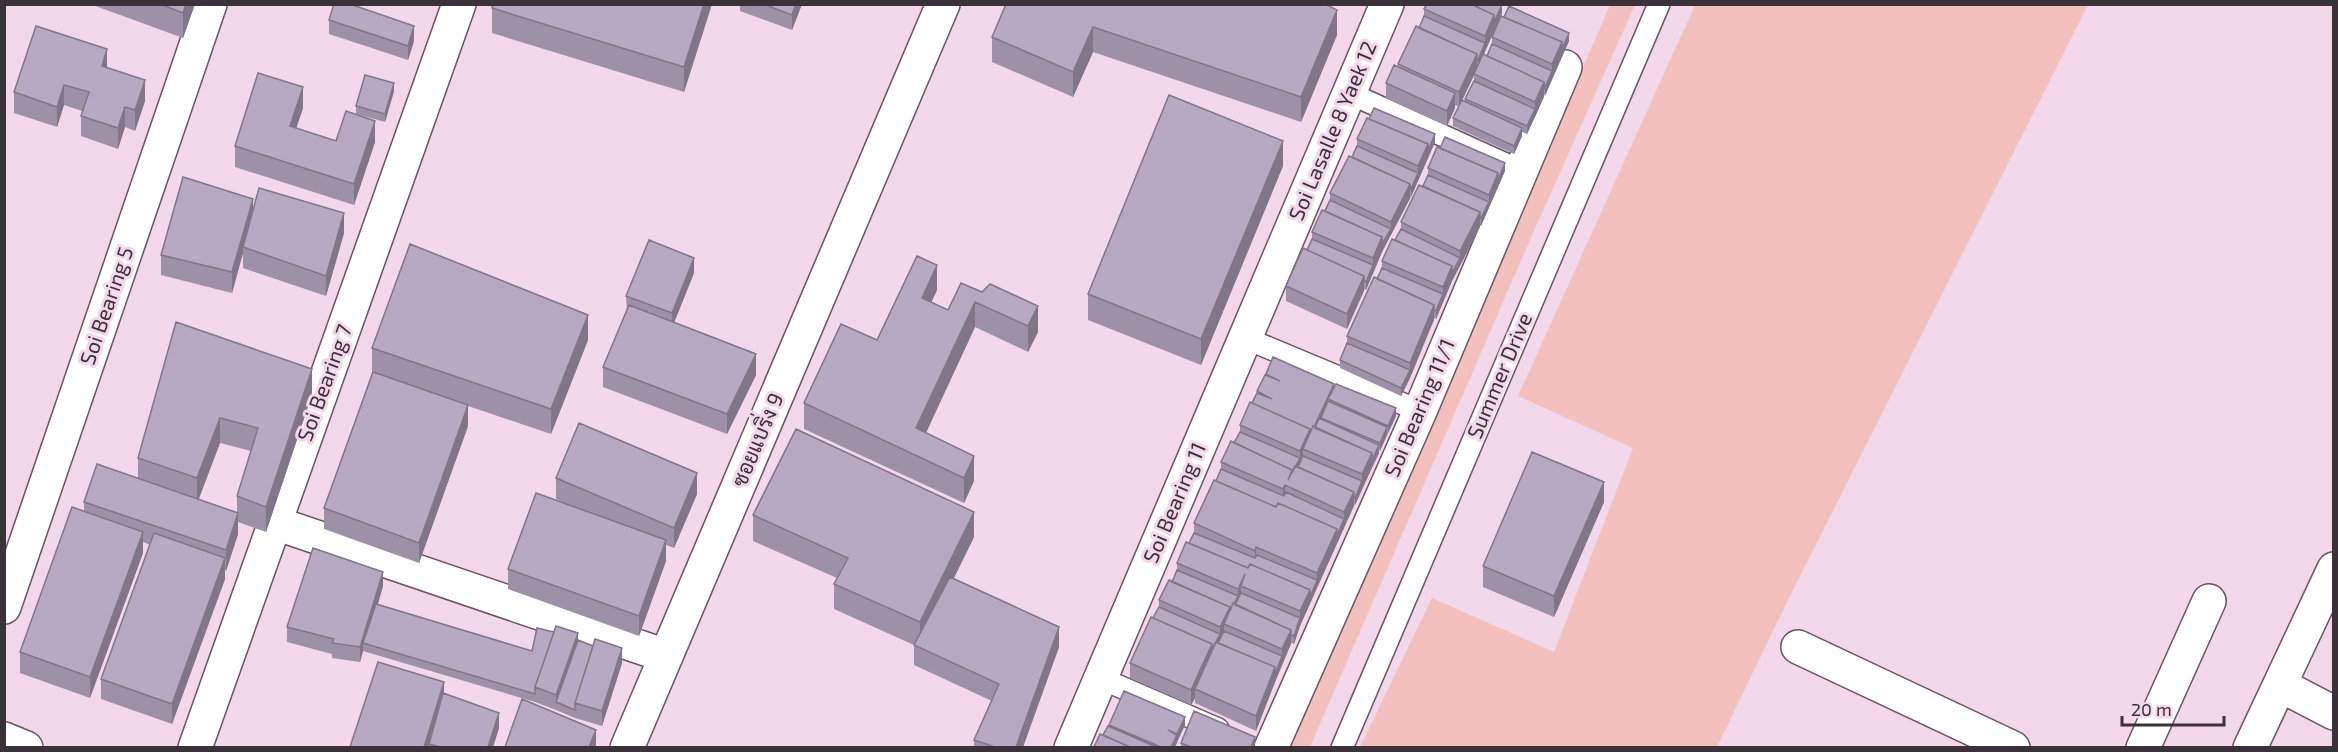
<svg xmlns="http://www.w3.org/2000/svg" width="2338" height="752" font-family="'Exo 2',Sarabun,sans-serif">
<rect width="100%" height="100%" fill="#f3d8ec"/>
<!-- green -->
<path fill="#f3c1bd" d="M1610 5H1635L1533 233 1310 747 1287 748Z
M1695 5H2088L1787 602 1717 747H1360L1432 598 1554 652 1633 448 1518 396Z"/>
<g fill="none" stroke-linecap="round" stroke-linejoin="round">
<defs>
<path id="service" d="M1349 93 1521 171
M1245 338 1420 411
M1100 678 1218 729
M1342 748 1659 4"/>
<path id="minor" d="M275 523 666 656
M4 607 210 4
M1798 647 2013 748
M2280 685 2334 713
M195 748 459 4
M627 748 943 4
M1071 748 1387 4
M1271 748 1420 411 1565 67
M2143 748 2209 601
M2250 748 2334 569"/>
<path id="secondary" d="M4 739 26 748"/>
</defs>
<!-- service casing -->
<use href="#service" stroke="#695364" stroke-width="24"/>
<!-- minor casing -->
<use href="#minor" stroke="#695364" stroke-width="36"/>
<!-- secondary casing -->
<use href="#secondary" stroke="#695364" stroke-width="36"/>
<!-- service -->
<use href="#service" stroke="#fff" stroke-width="21"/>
<!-- minor -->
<use href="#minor" stroke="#fff" stroke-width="33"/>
<!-- secondary -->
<use href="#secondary" stroke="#fff" stroke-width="33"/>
</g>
<!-- wall -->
<path fill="#9d91a7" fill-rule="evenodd" d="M90 4H195L183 38Z
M493 4H712L684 92 492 33V8Z
M740 4H802L792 30 740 11Z
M1006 4 1337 35 1301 122 1093 52 1073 97 992 62V37Z
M1424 9 1502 13 1483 54 1487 56 1492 44V37L1569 41 1527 134 1522 132V136L1514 154 1453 126V118L1459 107 1455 105V108L1447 126 1386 98V83L1398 68V64L1419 28 1424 16ZM1474 75V81L1465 99V102L1462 100Z
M329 20 414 41 408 60 329 34Z
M107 68 145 101 135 131 125 127 118 149 81 136V116L82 111 64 105 57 127 14 113V92Z
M394 91 385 122 356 114V106Z
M303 108 296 128 336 141 375 142 354 205 235 167V146Z
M1357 139 1435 142 1411 197 1382 252 1366 290 1364 289 1347 329 1286 301V286L1307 250 1312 239V232L1330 200V193L1352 157 1357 146Z
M1283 166 1201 365 1088 320V294Z
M1428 168 1505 171 1481 226H1480L1460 266 1452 281 1436 319 1434 318 1410 378 1401 396 1340 368V360L1347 343V336L1382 268V261L1401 229V222L1423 186 1428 175Z
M253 211 344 233 326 296 243 268V253L232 293 161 275V255Z
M694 273 674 322 756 375 727 434 603 387V367L627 311 626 296Z
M961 283 1038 332 1028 352 975 327 926 433 974 481 964 503 804 429V403L937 290 931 302 948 310Z
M176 322 312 395 266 532 238 522V534L226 571 225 570V579L172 724 101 699V679L150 545 143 542V553L90 698 20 673V652L84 511V502L138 478V458ZM220 443 251 451 237 496V512L198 499Z
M588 340 551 434 468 406V426L419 563 324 529V508L372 373V348Z
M1266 374 1334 388 1396 416 1380 451 1379 450V453L1355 505H1354L1300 626 1294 644 1291 643 1275 682 1256 731 1195 703V698L1191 705 1130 678V663L1153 618 1159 607V600L1172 582 1177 570V563L1189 543 1194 533V523L1216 481 1221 469V462L1234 443 1240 432V425L1252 403Z
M556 478 697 494 674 548 666 545V561L639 636 508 589V569L579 509 556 499Z
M1604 502 1554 617 1483 587V566Z
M753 515 974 537 954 578 1059 647 1023 747H974V740L992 701 914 665V645L834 609V584L837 578 753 541Z
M383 586 378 604 532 651 578 640 622 663 602 726 575 718 556 710 535 702 363 651 360 662 332 658V654L287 642V627Z
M444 694 499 728 493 747H350Z
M1109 725H1185L1175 747H1094L1109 727Z
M1181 743 1255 747H1181Z"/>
<!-- shaded-wall -->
<path fill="#807688" d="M186 4H195L183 38V13Z
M704 4H712L684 92V67Z
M796 4H802L792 30V15Z
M1502 5V13L1478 68V60L1485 43V36L1494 15Z
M1337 10V35L1301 122V97Z
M414 26V41L408 60V46Z
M1093 27V52L1073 97V72Z
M1569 33V41L1545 96V88L1552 71V64L1562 42Z
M107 49V70L102 66Z
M1477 54V69L1459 107V92Z
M145 80V101L135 131V110Z
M1544 82V97L1535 117V102Z
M394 83V91L385 122V114Z
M64 85V105L57 127V107Z
M303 87V108L290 147V126Z
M1455 93V108L1447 126V111Z
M125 107V127L118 149V128Z
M1535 109V117L1527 134V126Z
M375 121V142L354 205V184Z
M1522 128V136L1514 154V146Z
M1435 134V142L1411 197V189L1418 173V166L1428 144Z
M1283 141V166L1201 365V339Z
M1505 163V171L1481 226V218L1489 202V195L1498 173Z
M1410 184V198L1382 252 1366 290V282L1373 265V258L1382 237 1391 229V222Z
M253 199V220L243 247V253L232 293V272Z
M1480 212V227L1452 281 1436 319V311L1443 294V287L1452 266 1460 258V251Z
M344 213V233L326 296V276Z
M694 258V273L672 328V313Z
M937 265V290L922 323V298Z
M1364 276V291L1347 329V314Z
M975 302V327L916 454V428Z
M1434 305V320L1410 378 1401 396V388L1410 370V363Z
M1038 306V332L1028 352V326Z
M588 315V340L551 434V409Z
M756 354V375L727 434V414Z
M312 369V395L266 532V507Z
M1334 384V392L1328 399V404L1314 434 1303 449V458L1292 475 1300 458V451L1310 429Z
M468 405V426L419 563V543Z
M1396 408V416L1388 433V426Z
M220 418V443L197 504V478Z
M1387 427V434L1380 451V443Z
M1379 445V453L1372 467V460Z
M1372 453V467L1355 505V498L1362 481V474Z
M974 456V481L964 503V478Z
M697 473V494L674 548V528Z
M1604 482V502L1554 617V596Z
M1285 485V500L1283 504V489Z
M1354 492V506L1317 588V573L1337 529 1344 519V512Z
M974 512V537L920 647V622Z
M238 513V534L226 571V550Z
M143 532V553L90 698V677Z
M666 540V561L639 636V616Z
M1256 547V562L1255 565V551Z
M225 558V579L172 724V704Z
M383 572V586L366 644 363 643V651L360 662V647Z
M1245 574 1241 586V596L1230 613 1238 596V589Z
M1317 580V588L1300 626 1294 644V636L1300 619V611L1310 590Z
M1230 607V622L1224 624V633L1195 689V698L1191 705V690L1212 644 1220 634V627Z
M1059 627V647L1023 747H1016Z
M1291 630V644L1275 682 1256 731V716L1275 667 1282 656V649Z
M578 633V648L556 702V710V695Z
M622 648V663L602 726V711Z
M444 682V702L429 744V747H424Z
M499 713V728L493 747H488Z
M1185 717V725L1177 741V734Z
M596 730V745L595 747H589Z
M1177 735V743L1175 747H1171Z
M1255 737V747H1251Z"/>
<!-- building -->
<path fill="#b7a9c2" stroke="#807688" stroke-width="1.5" d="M160 4H186L183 13Z
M334 4H350L414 26 408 46 329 20Z
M493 4H704L684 67 492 8Z
M763 4H796L792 15Z
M1006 4H1325L1337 10 1301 97 1093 27 1073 72 992 37Z
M1427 4H1471L1494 15 1485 36 1424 9Z
M1471 4H1501L1502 5 1494 22V15Z
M1509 6 1569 33 1562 49V42L1504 17Z
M1424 16 1485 43 1478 60H1477V54L1419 28Z
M1501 16 1562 42 1552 64 1492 37Z
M36 26 107 49 102 66 145 80 135 110 125 107 118 128 81 116 89 92 64 85 57 107 14 92Z
M1416 26 1477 54 1459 92 1398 64Z
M1492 44 1552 71 1545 88 1544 82 1487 56Z
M1483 54 1544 82 1535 102 1474 74Z
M1394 65 1455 93 1447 111 1386 83Z
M258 73 303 87 290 126 336 141 346 111 375 121 354 184 235 146Z
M365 75 394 83 385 114 356 106Z
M1474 81 1535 109 1527 126 1465 99Z
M1169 95 1283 141 1201 339 1088 294Z
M1462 100 1522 128 1514 146 1453 118Z
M1374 108 1435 134 1428 151V144L1369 119Z
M1367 118 1428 144 1418 166 1357 139Z
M1445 137 1505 163 1498 180V173L1440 148Z
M1357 146 1418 173 1411 189 1410 184 1352 157Z
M1437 147 1498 173 1489 195 1428 168Z
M1349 156 1410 184 1391 222 1330 193Z
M1428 175 1489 202 1481 218H1480V212L1423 186Z
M183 177 253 199 232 272 161 255Z
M1419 185 1480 212 1460 251 1401 222Z
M259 188 344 213 326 276 243 247Z
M1330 200 1391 229 1382 244V237L1325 211Z
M1322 210 1382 237 1373 258 1312 232Z
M1401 229 1460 258 1452 273V266L1395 240Z
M1312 239 1373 265 1366 282 1364 281V276L1307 250Z
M1392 239 1452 266 1443 287 1382 261Z
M649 240 694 258 672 313 626 296Z
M410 244 588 315 551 409 372 348Z
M1303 248 1364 276 1347 314 1286 286Z
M917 256 937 265 922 298 948 310 961 283 982 292 990 284 1038 306 1028 326 975 302 916 428 974 456 964 478 804 403 841 324 877 340Z
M1382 268 1443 294 1436 311 1434 310V305L1377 279Z
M1374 277 1434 305 1410 363 1347 336Z
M629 305 756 354 727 414 603 367Z
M176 322 312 369 266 507 237 496 258 428 220 418 197 478 138 458Z
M1347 343 1410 370 1401 388 1340 360Z
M1273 357 1334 384 1314 427 1313 426 1310 433V429L1252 403 1257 393 1272 399 1257 391 1265 375 1280 381 1266 374Z
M373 372 468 405 419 543 324 508Z
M1336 384 1396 408 1388 426 1328 399Z
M1328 401 1387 427 1380 443 1321 418Z
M1250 402 1310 429 1300 451 1240 425Z
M1319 418 1379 445 1372 460V453L1315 428Z
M579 423 697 473 674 528 556 478Z
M1313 426 1372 453 1362 474 1303 449Z
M796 429 974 512 920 622 834 584 848 558 753 515Z
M1240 432 1300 458 1292 473V470L1234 443Z
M1231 441 1292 470 1288 480 1295 466 1354 492 1344 512 1285 485 1283 489 1221 462Z
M1532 452 1604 482 1554 596 1483 566Z
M1303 456 1362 481 1355 498 1354 497V492L1298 467Z
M97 464 238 513 226 550 84 502Z
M1221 469 1284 496 1286 492 1344 519 1337 536V529L1278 503 1276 507 1216 481Z
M1214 480 1276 507 1278 503 1337 529 1317 573 1256 547 1255 551 1194 523Z
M536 493 666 540 639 616 508 569Z
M72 507 143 532 90 677 20 652Z
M154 533 225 558 172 704 101 679Z
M1194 533 1255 558 1257 555 1317 580 1310 597V590L1250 564 1248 568 1189 543Z
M1186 542 1248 568 1250 564 1310 590 1300 611 1241 586 1245 574 1238 589 1177 563Z
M313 548 383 572 360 647 332 643 334 639 287 627Z
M1177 570 1238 596 1234 604 1233 603 1230 611V607L1172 582Z
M950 577 1059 627 1016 747H995L974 740 999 684 914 645Z
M1169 580 1230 607 1220 627 1159 600Z
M1241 593 1300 618 1294 636 1291 635V630L1235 605Z
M1233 603 1291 630 1282 649 1224 624Z
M376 604 532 651 537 628 554 632 535 687V694L363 643Z
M1159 607 1220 634 1212 649V644L1153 618Z
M1151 617 1212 644 1191 690 1130 663Z
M556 626 578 633 556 695 535 687Z
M1224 631 1282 656 1275 674V667L1218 643Z
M595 639 622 648 602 711 575 703Z
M578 640 593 646 575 703V710L556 702Z
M1216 642 1275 667 1256 716 1195 689Z
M378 662 444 682 424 747H350Z
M1124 691 1185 717 1177 734 1168 730 1177 735 1171 747H1161L1109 725Z
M443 693 499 713 488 747H440L429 744Z
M522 699 596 730 589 747H505Z
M1194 711 1255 737 1251 747H1191L1181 743Z
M1108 726 1156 747H1130L1103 735Z
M1100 734 1130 747H1094Z"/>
<g text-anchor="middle" stroke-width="6" stroke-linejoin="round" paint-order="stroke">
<!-- street labels -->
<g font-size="21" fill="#3b3138" stroke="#f3d8ec">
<text transform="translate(1333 131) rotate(-67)" y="7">Soi Lasalle 8 Yaek 12</text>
<text transform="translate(107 306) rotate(-71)" y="7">Soi Bearing 5</text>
<text transform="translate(1500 376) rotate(-67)" y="7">Summer Drive</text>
<text transform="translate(325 383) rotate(-70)" y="7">Soi Bearing 7</text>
<text transform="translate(1420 408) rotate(-67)" y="7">Soi Bearing 11/1</text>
<text transform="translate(758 440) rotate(-67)" y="7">ซอยแบริ่ง 9</text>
<text transform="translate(1175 503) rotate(-67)" y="7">Soi Bearing 11</text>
</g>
</g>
<!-- border -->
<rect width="2338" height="752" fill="none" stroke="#3b3138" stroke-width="12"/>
<!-- scale -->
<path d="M2122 716v9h102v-9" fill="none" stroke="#3b3138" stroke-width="3"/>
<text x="2131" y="716" font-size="18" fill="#3b3138" stroke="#f3d8ec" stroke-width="4.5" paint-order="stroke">20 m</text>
</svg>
